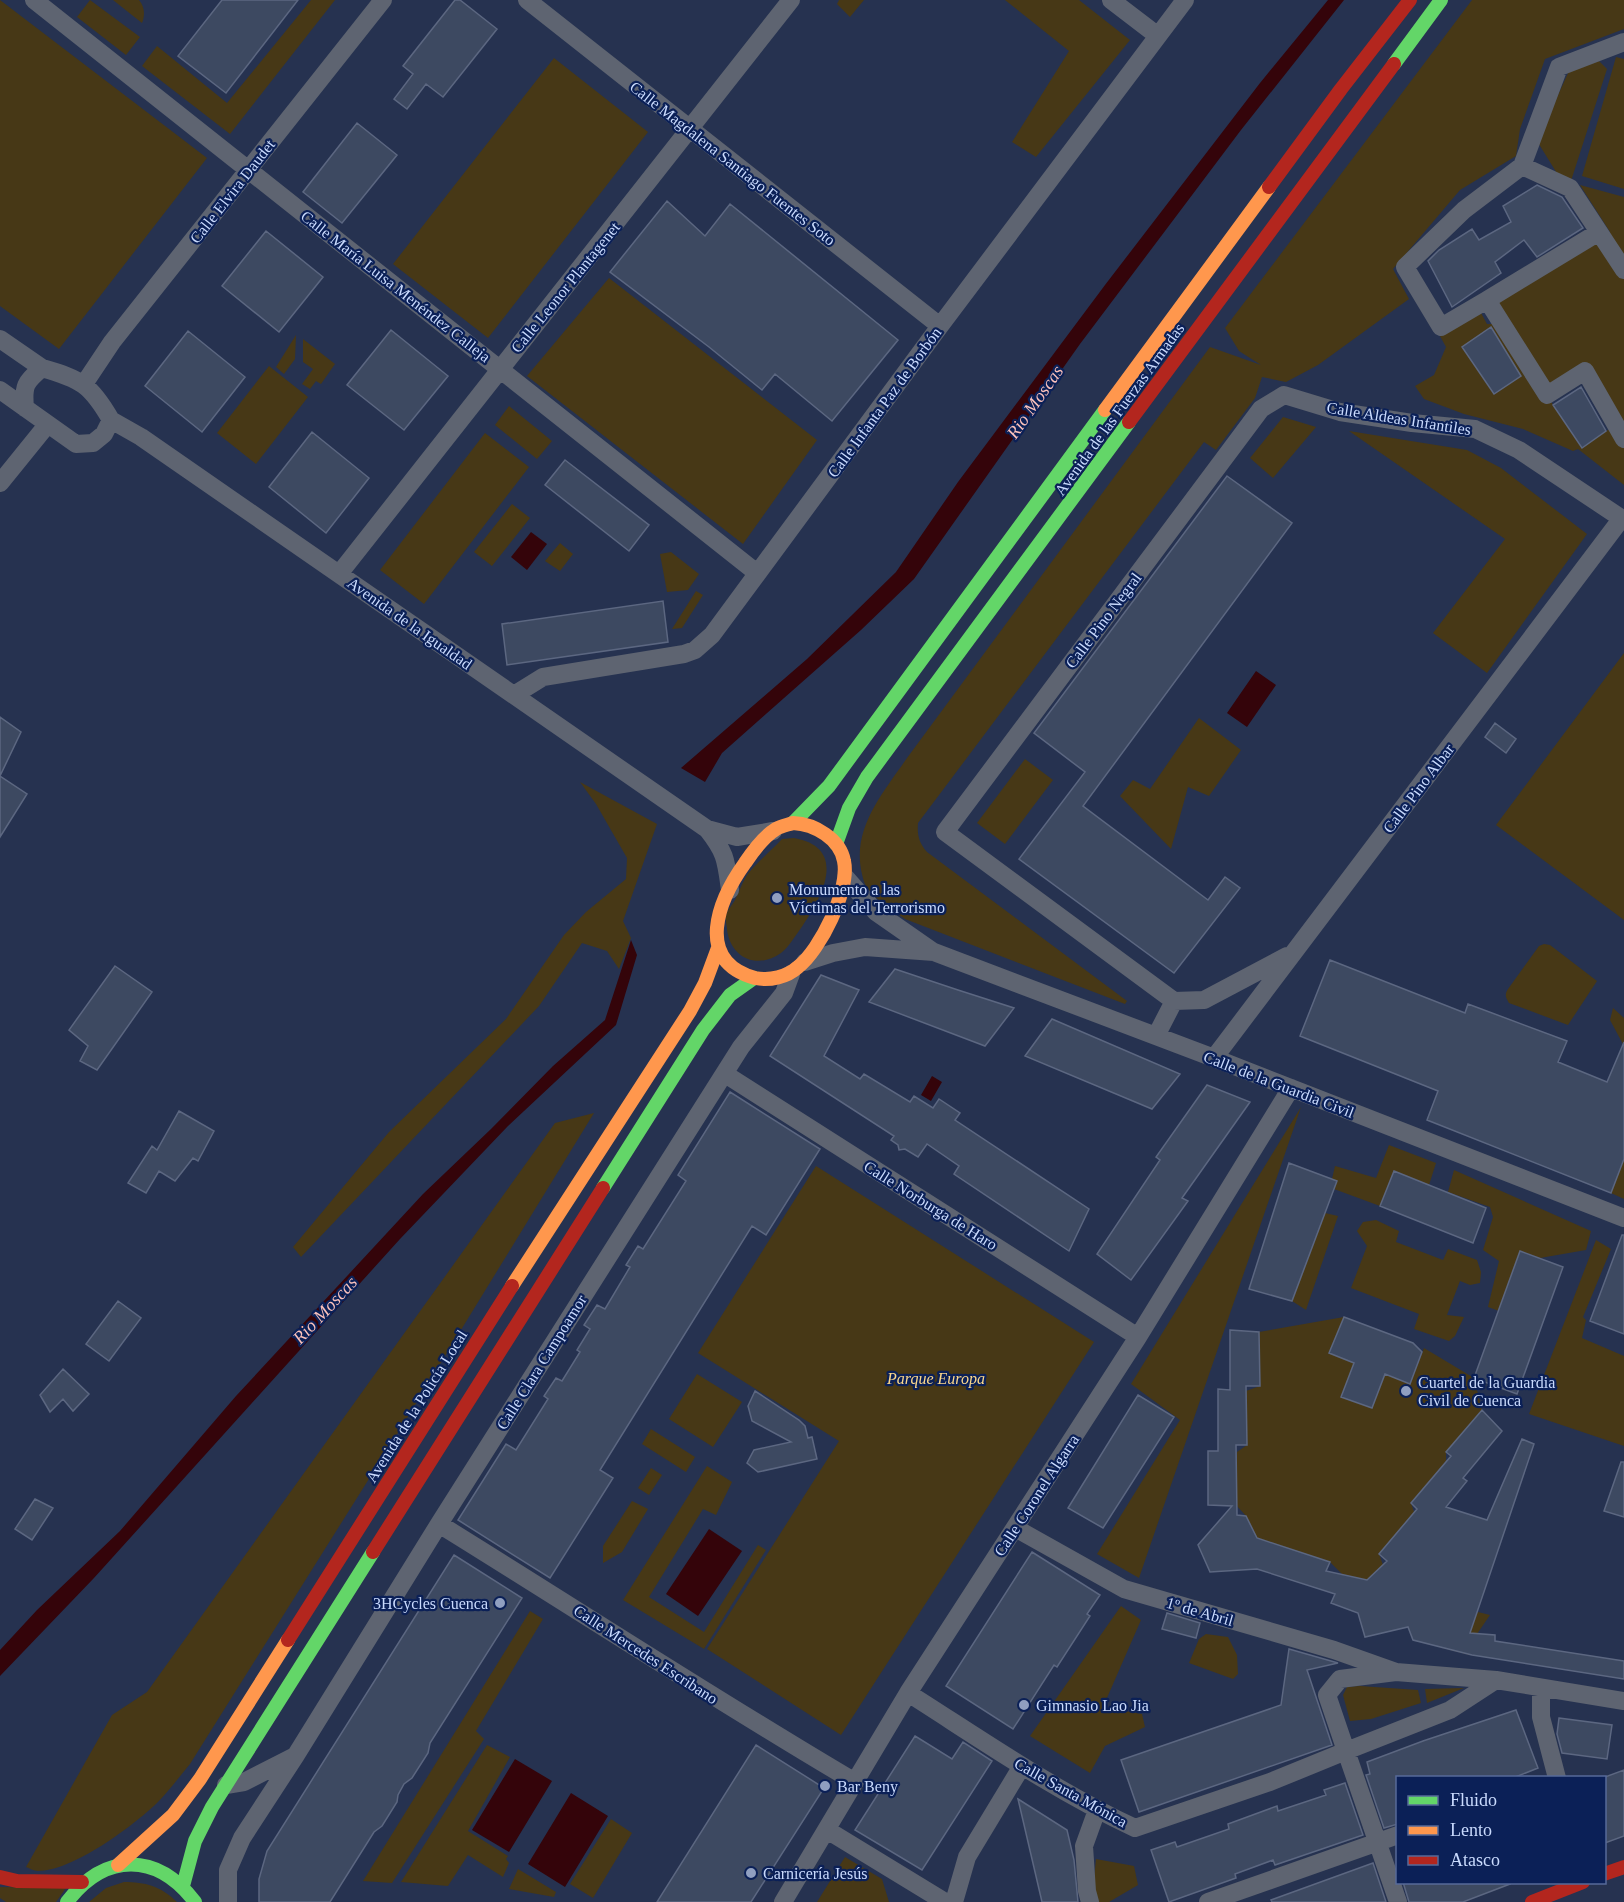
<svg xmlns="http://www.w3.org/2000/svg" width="1624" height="1902" font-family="Georgia,serif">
<rect width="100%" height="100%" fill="#263250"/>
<!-- green -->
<path fill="#473816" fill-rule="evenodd" d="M0 0 207 158 59 349 0 306Z
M90 0 140 37 126 55 77 17Z
M113 0H139C145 7 145 15 142 23Z
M311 0H335L230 134 142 66 157 46 227 103Z
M839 0H864L850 17 837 4Z
M1005 0H1079L1130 40 1036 157 1012 142 1069 51Z
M1472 0H1624V29L1545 59 1520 129 1516 156 1460 190 1393 269 1409 299 1318 365 1286 382 1262 377 1255 398 1216 450 1204 442 918 823C917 835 919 843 927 852L1127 1001 1125 1004 905 919C893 910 878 902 869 890 865 886 863 879 862 874 851 829 883 793 907 758L1210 347 1261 365 1239 351 1225 328Z
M1616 57 1624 59V189L1582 176Z
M554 58 648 132 488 338 393 264Z
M1599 61 1607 69 1570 184 1558 175 1537 141 1569 71Z
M1580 185 1624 197V485L1578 449 1573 451 1523 429 1464 414 1424 399 1415 386 1434 375 1446 347 1440 336 1480 311 1487 324H1496L1487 300 1589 240 1610 232ZM1582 373 1611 428 1581 447 1550 400Z
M609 278 817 440 743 544 527 376Z
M296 335 295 359 284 374 276 367Z
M303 339 335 364 321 384 316 381 310 389 302 384 313 369 303 362Z
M269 366 308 397 256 464 217 433Z
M509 406 552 441 537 459 495 425Z
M1283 417 1316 427 1273 478 1250 458Z
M1349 431 1467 450 1501 468 1587 534 1487 673 1433 633 1505 539Z
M485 433 529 467 424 604 380 570Z
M512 504 530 518 492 566 474 552Z
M560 543 573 554 560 571 545 561Z
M671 552 699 574 688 590 667 592 660 554Z
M696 591 703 595 682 628 672 629Z
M1624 653V920L1496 825Z
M1199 718 1241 750 1209 796 1188 787 1171 849 1120 796 1133 780 1150 789Z
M1025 759 1053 780 1005 844 977 823Z
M580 782 657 824 623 921 631 938 619 969 607 951 582 943 539 1006 301 1257 293 1247 389 1132 506 1019 564 935 586 912 626 879 627 858 596 804Z
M794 838C850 848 821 899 801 928 795 936 789 947 781 953 757 970 731 958 727 930 727 926 725 920 726 916 727 911 732 905 735 900 739 892 742 883 747 875 757 862 771 851 782 839Z
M1544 944 1550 945 1597 981 1568 1025 1509 1003C1506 998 1504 995 1508 989L1539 946Z
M1613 1008 1624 1018V1046L1610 1020Z
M1301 1107 1139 1578 1097 1554 1180 1420 1131 1384Z
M594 1113 399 1431 190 1764C179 1777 169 1791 157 1803 133 1826 73 1871 38 1871 34 1871 29 1868 26 1867L112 1715 147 1692 555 1123Z
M1389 1145 1436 1163 1429 1185 1394 1171 1380 1206 1334 1189 1337 1181 1332 1179 1335 1166 1376 1178Z
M1624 1159V1199L1611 1193Z
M816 1166 1094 1342 841 1735 707 1649 839 1441 698 1353Z
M1454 1170 1591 1231 1586 1250 1540 1258 1520 1251 1499 1311 1488 1307 1499 1261 1483 1250 1493 1217 1490 1207 1448 1192Z
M1325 1213 1338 1216 1306 1310 1292 1301Z
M1376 1220 1399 1231 1396 1242 1443 1260 1448 1249 1477 1260 1481 1272 1480 1283 1470 1285 1460 1281 1447 1315 1464 1317 1455 1336 1449 1341 1414 1329 1419 1314 1351 1288 1367 1246 1357 1231 1363 1222Z
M1596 1240 1611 1249 1583 1317 1586 1320 1582 1338 1624 1356V1446L1529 1414Z
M1344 1317 1329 1353 1354 1363 1342 1397 1372 1408 1385 1374 1410 1384 1424 1348 1474 1378 1482 1410 1446 1452V1461L1411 1503 1414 1512 1379 1554 1383 1565 1367 1580 1342 1574 1330 1562 1261 1546 1246 1516 1237 1506V1452L1247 1445 1246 1391 1260 1386 1259 1332Z
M697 1374 742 1402 713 1447 669 1419Z
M651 1429 695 1457 686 1472 642 1444Z
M707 1466 732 1482 716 1515 703 1509 649 1597 704 1632 758 1545 766 1550 704 1649 623 1600Z
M651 1468 662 1475 649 1495 638 1488Z
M632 1501 648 1509 622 1552 603 1563V1546Z
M1121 1606 1141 1620 1103 1707 1142 1714 1145 1727 1105 1746 1090 1773 1030 1736Z
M1458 1610 1475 1617 1478 1612 1490 1615 1477 1634 1470 1655 1443 1648Z
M530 1611 543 1619 476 1731 484 1739 392 1883 363 1881Z
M1206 1634 1228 1637 1237 1655 1238 1674 1233 1679 1189 1663 1199 1639Z
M1360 1686 1418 1690 1421 1703 1371 1719 1350 1721 1343 1695 1347 1687Z
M1464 1688 1427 1703 1425 1689Z
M487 1745 510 1757 468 1831 508 1856 506 1859 509 1863 503 1877 468 1855 448 1886 401 1882Z
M611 1819 632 1833 593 1898 570 1884Z
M845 1857 882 1879 889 1902H817Z
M1096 1859 1134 1866 1138 1885 1109 1902H1097L1093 1890Z
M518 1869 556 1892 554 1897 509 1889Z
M124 1882C145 1882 161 1886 177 1902H89L106 1888Z
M0 1887 66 1888 56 1902H6L0 1898Z"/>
<!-- water -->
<path fill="#34040a" d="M1328 0H1344L1241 130 1080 344 914 579 861 630 722 753 705 782 681 768 807 659 896 572 958 482 1105 285 1260 83Z
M531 532 547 544 527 570 511 557Z
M1256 671 1276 685 1247 727 1227 713Z
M631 940 637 955 616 1025 508 1126 400 1239 94 1578 0 1676V1650L37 1610 120 1531 236 1396 423 1194 491 1129 553 1066 605 1020Z
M932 1076 942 1082 931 1101 921 1095Z
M709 1529 742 1551 698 1616 666 1594Z
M515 1759 552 1781 509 1852 472 1830Z
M571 1793 608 1816 565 1887 528 1864Z"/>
<!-- building -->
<path fill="#3d4961" stroke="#5c6781" stroke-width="1.5" d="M222 0H298L226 93 178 56Z
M455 0H460L497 29 443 97 426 84 407 109 394 99 413 74 403 66Z
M357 123 397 155 342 223 303 192Z
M1537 185 1562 197 1583 228 1537 257 1524 240 1495 262 1501 273 1452 307 1428 261 1439 250 1472 229 1479 240 1511 222 1503 206Z
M667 201 705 236 730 204 898 340 832 421 775 374 762 390 709 347 610 272Z
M266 231 323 277 279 332 222 286Z
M1491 327 1521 376 1494 394 1462 347Z
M391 330 448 376 404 430 347 385Z
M188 331 245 377 202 432 145 386Z
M1581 387 1606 431 1582 448 1553 405Z
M312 432 369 478 326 533 269 487Z
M565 460 649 525 629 551 545 485Z
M1227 476 1292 523 1083 806 1208 900 1225 877 1240 888 1174 973 1019 859 1085 772 1034 733Z
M663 601 668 642 507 665 502 624Z
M0 717 21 732 0 776 27 794 0 837Z
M1495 723 1516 739 1506 753 1485 737Z
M1330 960 1465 1013 1468 1004 1567 1041 1558 1062 1607 1082 1624 1042V1159L1611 1193 1427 1120 1438 1091 1300 1036Z
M115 966 152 992 97 1070 80 1061 88 1046 69 1030Z
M895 969 958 990 1014 1008 985 1046 869 1002Z
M821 975 859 990 824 1056 860 1079 864 1074 910 1102 914 1096 933 1108 939 1099 960 1113 955 1120 1089 1209 1069 1251 954 1174 959 1166 927 1144 918 1157 905 1149 899 1150 898 1145 891 1140 894 1136 770 1056Z
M1052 1019 1180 1074 1152 1109 1025 1056Z
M1207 1085 1250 1102 1182 1198 1188 1201 1131 1280 1097 1254 1160 1160 1156 1157Z
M730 1092 820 1149 766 1235 752 1226 600 1470 613 1478 550 1578 458 1520 506 1444 516 1450 548 1399 544 1396 556 1378 562 1381 580 1352 577 1350 590 1329 584 1325 597 1305 605 1309 630 1267 626 1265 638 1246 643 1249 686 1181 678 1175Z
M179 1111 214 1131 198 1161 193 1158 175 1181 159 1171 146 1193 128 1183 152 1146 157 1150Z
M1289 1163 1337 1181 1292 1301 1249 1289Z
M1394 1171 1486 1208 1473 1243 1380 1206Z
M1622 1235H1624V1334L1590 1321Z
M1520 1251 1563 1267 1517 1394 1474 1378Z
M118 1301 141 1318 109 1361 86 1344Z
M1344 1317 1413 1343 1422 1352 1410 1384 1385 1374 1372 1408 1341 1397 1354 1363 1329 1353Z
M1230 1330 1259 1332 1260 1386H1246L1247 1445H1236L1237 1515 1246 1516 1257 1538 1330 1562 1326 1571 1367 1580 1387 1561 1379 1554 1417 1509 1411 1503 1451 1456 1446 1452 1482 1410 1502 1431 1463 1478 1467 1481 1446 1507 1487 1520 1522 1439 1534 1444 1470 1633 1495 1635V1641L1624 1661V1679L1472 1655 1413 1640 1408 1627 1365 1637 1358 1613 1331 1603 1335 1594 1257 1569 1210 1572 1198 1545 1232 1506 1208 1505V1451H1218V1389L1230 1390Z
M63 1369 89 1394 73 1411 63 1399 50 1412 40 1395Z
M755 1391 799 1420 805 1426 808 1438 812 1437 817 1459 758 1472 747 1463 754 1450 791 1442 752 1421 748 1406Z
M1138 1395 1174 1417 1103 1528 1068 1508Z
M1621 1462H1624V1517L1604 1511Z
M35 1499 53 1508 32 1540 15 1529Z
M1032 1552 1100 1595 1087 1614 1090 1616 1057 1667 1054 1665 1013 1729 946 1686Z
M454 1555 522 1598 430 1743 428 1753 412 1778 404 1784 398 1795 397 1802 382 1826 374 1832 330 1902H259V1879L267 1851Z
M1167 1613 1200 1623 1196 1638 1162 1629Z
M1289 1649 1338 1663 1307 1670 1332 1745 1139 1812 1121 1760 1281 1705Z
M1516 1710 1538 1768 1513 1778H1398V1824L1384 1828 1366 1775 1370 1774 1367 1762 1423 1741Z
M1559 1718 1612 1725 1607 1759 1562 1753 1557 1734Z
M915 1736 952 1759 963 1742 992 1761 922 1870 855 1830Z
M756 1745 824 1788 751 1902H657Z
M1624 1770V1836L1605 1843V1777Z
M1345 1783 1363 1835 1275 1865 1273 1860 1235 1874 1236 1878 1169 1902 1151 1850 1175 1842 1177 1847 1229 1829 1228 1824 1277 1806 1278 1811 1326 1795 1324 1790Z
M1018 1799 1067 1830 1074 1860 1078 1902H1042Z
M1373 1863 1386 1902H1272L1271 1900Z
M1403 1882H1509L1510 1884 1463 1902H1409Z"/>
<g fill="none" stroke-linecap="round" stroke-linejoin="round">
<!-- street -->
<path stroke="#5e6471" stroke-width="18" d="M34 0 757 573
M527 0 940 326
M1111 0 1158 36
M1624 42 1559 67 1522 166 1464 210 1405 267 1441 327 1487 300 1547 395 1585 371 1624 439
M1522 166 1570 188 1624 270
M1487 300 1599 232
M0 339 42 368
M84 384 112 342 383 0
M0 390 76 444 93 443 104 434 111 420C91 385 81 379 42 368 25 382 23 386 25 408
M111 420 141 437 707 829C726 853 726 860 730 890
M0 483 47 425
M339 574 791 0
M514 695 543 677 684 654 695 650 712 635 940 326 1185 0
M707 829 737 837 773 831
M846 878 876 912 932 951
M805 962 833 953 865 947 934 952 1214 1058 1624 1218
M1174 1001 945 832 1261 409 1284 395 1340 412 1412 423 1475 429 1519 450 1624 520
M1174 1001 1204 1000 1287 956
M1156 1036 1174 1001
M1214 1058 1622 518
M725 1074 1138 1337
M439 1524C578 1610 714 1699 855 1782
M1015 1528 1124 1589 1334 1650 1396 1672
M1396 1672 1496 1680 1450 1710 1346 1751 1327 1695 1340 1679Z
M1496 1680 1624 1701
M1541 1688V1717L1557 1778
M908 1693C982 1740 1055 1791 1135 1828L1270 1782 1346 1751 1398 1902
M226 1785 244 1782 293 1757
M827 1830 945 1902
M228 1902V1870L242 1838 296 1755 439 1524 741 1047 784 993 791 974
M783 1902 908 1693 1138 1337 1291 1088
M954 1902 967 1857 1022 1766
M1090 1902 1087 1891 1084 1846 1097 1810
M1208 1902 1398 1835"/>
<!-- fast -->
<path stroke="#63d668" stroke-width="14" d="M1394 64 1441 0
M793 823 829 786 1105 410
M836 844 849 808 867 777 1129 422
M603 1188 703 1030 730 995 754 978
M183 1886 195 1841 212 1807 373 1552
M67 1902C105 1852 157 1852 195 1902"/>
<!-- slow -->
<path stroke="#ff974d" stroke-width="14" d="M1105 410 1269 187
M793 823C815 824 840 839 844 861 850 890 820 950 798 967 787 977 770 981 755 978 693 961 719 899 745 863 753 851 763 837 776 829 781 826 787 825 793 823Z
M512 1286 690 1011 705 983 718 948
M118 1865 173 1815 200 1779 288 1640"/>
<!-- jam -->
<path stroke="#b3261e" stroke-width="14" d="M1269 187 1341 89 1410 0
M1129 422 1394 64
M373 1552 603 1188
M288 1640 512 1286
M1604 1874 1624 1867
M0 1877 17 1881 82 1882
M1532 1902 1583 1882"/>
</g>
<!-- markers -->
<g fill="#909fc0" stroke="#0b2057" stroke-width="2">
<circle cx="777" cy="898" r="6"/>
<circle cx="1406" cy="1391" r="6"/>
<circle cx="500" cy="1603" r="6"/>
<circle cx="1024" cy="1705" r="6"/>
<circle cx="825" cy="1786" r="6"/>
<circle cx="751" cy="1873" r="6"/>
</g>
<g text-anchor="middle" stroke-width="4.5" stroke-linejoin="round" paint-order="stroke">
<!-- street labels -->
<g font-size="16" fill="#c9dafd" stroke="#0b2057">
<text transform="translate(733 163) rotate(38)" y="6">Calle Magdalena Santiago Fuentes Soto</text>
<text transform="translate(232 191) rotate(-52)" y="6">Calle Elvira Daudet</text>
<text transform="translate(396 286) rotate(38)" y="6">Calle María Luisa Menéndez Calleja</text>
<text transform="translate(565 287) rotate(-51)" y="6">Calle Leonor Plantagenet</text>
<text transform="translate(884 402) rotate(-54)" y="6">Calle Infanta Paz de Borbón</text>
<text transform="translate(1119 409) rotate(-54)" y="6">Avenida de las Fuerzas Armadas</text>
<text transform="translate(1399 418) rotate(9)" y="6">Calle Aldeas Infantiles</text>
<text transform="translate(1103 620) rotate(-53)" y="6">Calle Pino Negral</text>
<text transform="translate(410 623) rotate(35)" y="6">Avenida de la Igualdad</text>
<text transform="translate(1418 788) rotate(-53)" y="6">Calle Pino Albar</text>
<text transform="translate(1279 1084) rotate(21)" y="6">Calle de la Guardia Civil</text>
<text transform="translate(931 1205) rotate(32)" y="6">Calle Norburga de Haro</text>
<text transform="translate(541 1362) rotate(-58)" y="6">Calle Clara Campoamor</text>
<text transform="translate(416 1406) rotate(-58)" y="6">Avenida de la Policía Local</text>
<text transform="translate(1036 1495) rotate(-57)" y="6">Calle Coronel Algarra</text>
<text transform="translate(1200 1611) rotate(16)" y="6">1º de Abril</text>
<text transform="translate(646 1654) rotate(33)" y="6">Calle Mercedes Escribano</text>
<text transform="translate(1071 1792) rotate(29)" y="6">Calle Santa Mónica</text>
</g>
<!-- poi labels -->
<g font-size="16" fill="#c9dafd" stroke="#0b2057" text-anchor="start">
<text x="789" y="895">Monumento a las<tspan x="789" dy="18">Víctimas del Terrorismo</tspan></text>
<text x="1418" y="1388">Cuartel de la Guardia<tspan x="1418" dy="18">Civil de Cuenca</tspan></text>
<text x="488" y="1609" text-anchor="end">3HCycles Cuenca</text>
<text x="1036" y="1711">Gimnasio Lao Jia</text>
<text x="837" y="1792">Bar Beny</text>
<text x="763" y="1879">Carnicería Jesús</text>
</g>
<!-- park labels -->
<g font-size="16" font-style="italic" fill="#fcd88c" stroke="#0b2057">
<text x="936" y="1384">Parque Europa</text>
</g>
<!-- water labels -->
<g font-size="18" font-style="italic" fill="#fbc1bb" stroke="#0b2057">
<text transform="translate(1035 402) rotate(-55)" y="6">Rio Moscas</text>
<text transform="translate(325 1310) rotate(-47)" y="6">Rio Moscas</text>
</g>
</g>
<!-- legend -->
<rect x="1396" y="1776" width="210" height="108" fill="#0b2057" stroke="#576a99" stroke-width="1.5"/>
<rect x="1408" y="1796" width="30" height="9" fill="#63d668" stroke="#576a99" stroke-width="1.5"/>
<text x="1450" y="1806" font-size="18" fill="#c9dafd">Fluido</text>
<rect x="1408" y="1826" width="30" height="9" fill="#ff974d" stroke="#576a99" stroke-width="1.5"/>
<text x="1450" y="1836" font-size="18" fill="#c9dafd">Lento</text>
<rect x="1408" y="1856" width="30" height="9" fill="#b3261e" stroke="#576a99" stroke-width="1.5"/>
<text x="1450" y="1866" font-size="18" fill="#c9dafd">Atasco</text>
</svg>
